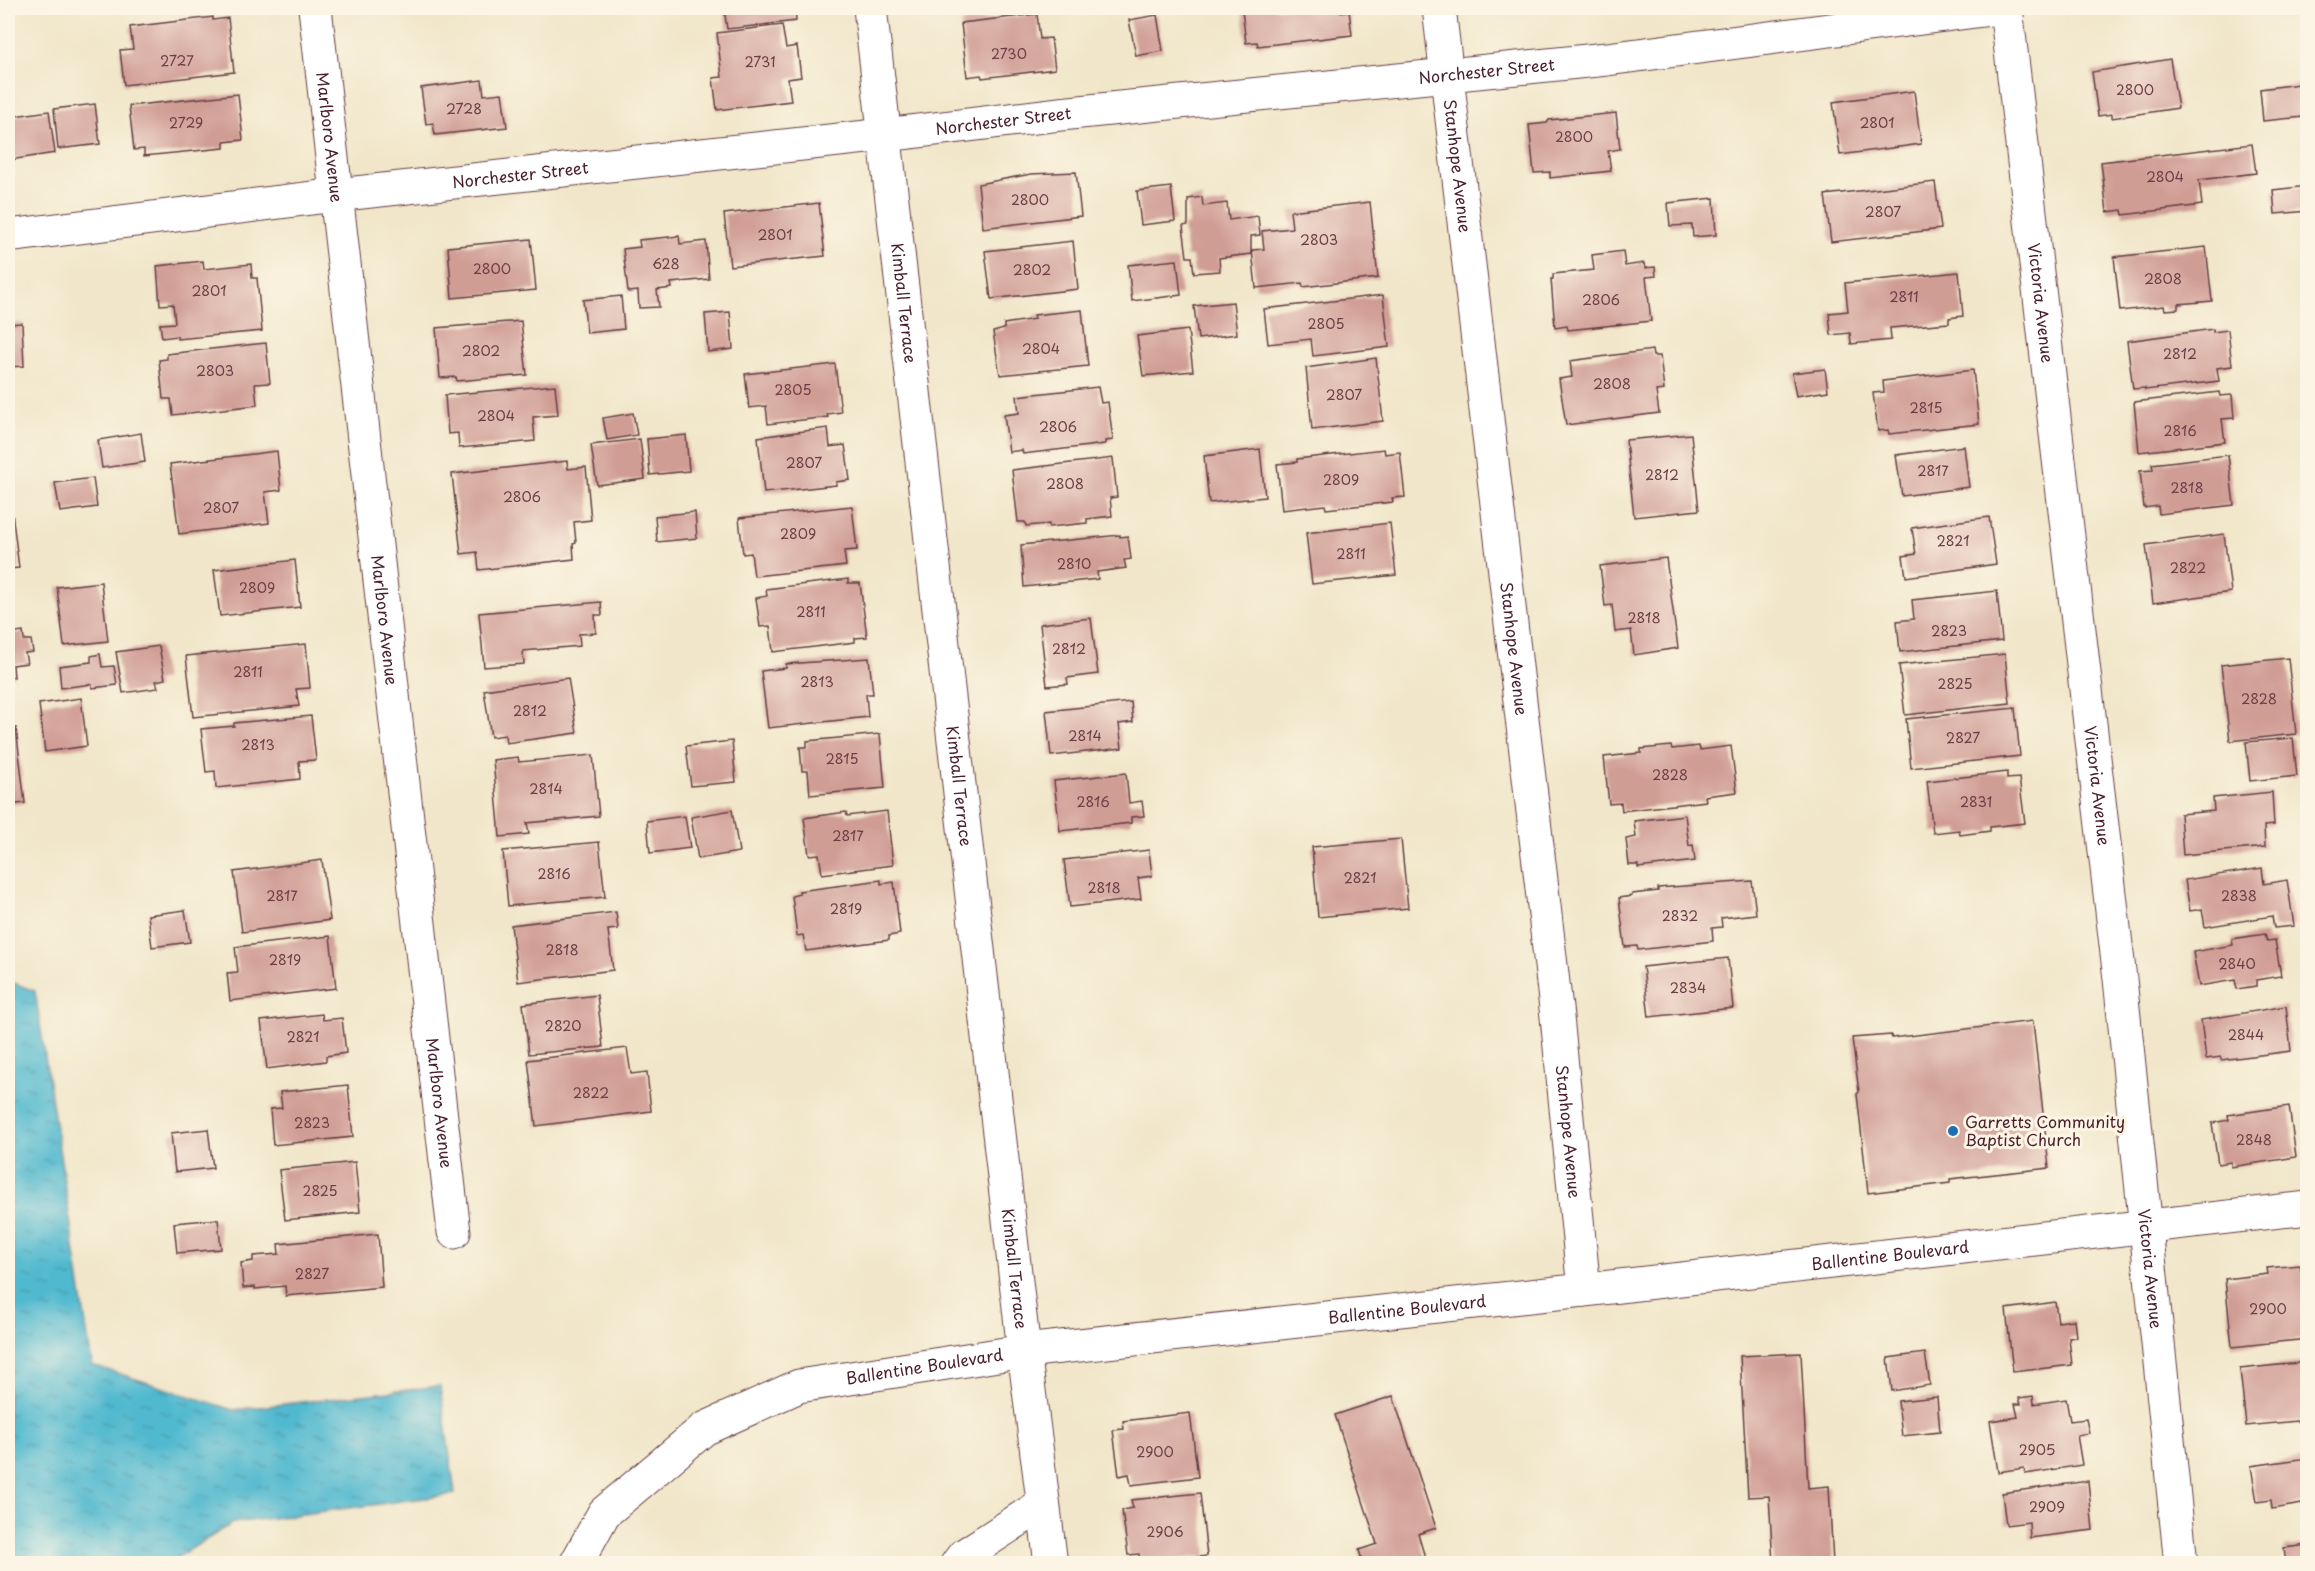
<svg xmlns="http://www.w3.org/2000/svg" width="2315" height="1571" font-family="'Playpen Sans',sans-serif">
<defs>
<pattern id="water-ripples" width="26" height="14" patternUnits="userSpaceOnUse" patternTransform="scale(1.5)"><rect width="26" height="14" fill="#51b9cf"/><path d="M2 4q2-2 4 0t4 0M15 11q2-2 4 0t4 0" fill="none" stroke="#4596a8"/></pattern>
</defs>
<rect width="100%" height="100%" fill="#fcf5e5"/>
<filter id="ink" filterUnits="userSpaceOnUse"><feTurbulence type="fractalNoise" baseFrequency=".0167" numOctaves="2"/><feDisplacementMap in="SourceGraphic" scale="12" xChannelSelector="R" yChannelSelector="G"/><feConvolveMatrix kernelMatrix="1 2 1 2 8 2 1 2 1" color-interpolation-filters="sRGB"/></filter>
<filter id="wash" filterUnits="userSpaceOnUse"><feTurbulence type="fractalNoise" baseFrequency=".008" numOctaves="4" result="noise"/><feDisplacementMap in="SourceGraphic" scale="24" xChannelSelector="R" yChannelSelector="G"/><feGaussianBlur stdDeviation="1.35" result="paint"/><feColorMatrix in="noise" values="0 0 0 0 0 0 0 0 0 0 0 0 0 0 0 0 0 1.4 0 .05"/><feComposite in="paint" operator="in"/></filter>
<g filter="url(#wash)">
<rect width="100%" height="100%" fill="#f1e6c9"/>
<!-- water -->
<path fill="url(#water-ripples)" stroke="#4e6c7d" stroke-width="1.5" d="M8 981 35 991 92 1365 233 1410 440 1386 455 1494 233 1523 168 1563H8Z"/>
<g id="blocks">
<!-- building -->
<path fill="#d09d95" d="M724 8H795L796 21 727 29Z
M1252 8H1339L1340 12 1349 11 1352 35 1258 46 1257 42 1246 43 1242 10Z
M1037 14 1040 39 1051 38 1055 69 982 78 981 75 967 77 961 23Z
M1157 15 1163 51 1136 56 1129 20Z
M213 17V20L228 18 234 72 124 85 120 50 133 49 130 27Z
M782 25 786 48 797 46 801 77 788 79 791 101 717 110 713 78 722 77 717 33Z
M2170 59 2178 108 2112 118V114L2098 116 2092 72Z
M482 80 484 95 502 93 507 127 435 135 433 123 426 124 421 88Z
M2299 84 2303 117 2263 121 2260 89Z
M1914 91 1921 144 1840 155 1833 102Z
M238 94 243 140 224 142V148L144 156V149L134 150 129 106Z
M95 104 100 144 58 149 54 109Z
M49 111 55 153 10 160 8 117Z
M1616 113 1620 149 1608 151 1611 171 1550 178V172L1534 173 1529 125 1547 123 1549 120Z
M2252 144 2256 173 2199 180 2202 205 2123 215 2122 210 2107 212 2101 162Z
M1076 172 1081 216 983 228 978 184 1031 174Z
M1935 182 1941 229 1831 242 1825 195Z
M2308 186V211L2275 214 2273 190Z
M1171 187 1175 221 1141 225 1137 191Z
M1202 197 1203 206 1227 203 1229 220 1258 216 1260 235 1251 236V254L1219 258 1220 271 1194 273 1192 257H1187L1183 226 1188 225V199Z
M1714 198 1716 235 1693 237 1692 225 1670 226 1668 203Z
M1370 202 1378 278 1303 287 1302 283 1256 288 1252 250 1264 249 1262 231 1292 228 1290 211Z
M819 203 825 256 730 266 724 214Z
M679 236 680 244 706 241 709 279 671 283 672 288 657 290 659 307 639 308 638 291 628 292 623 249 640 247 639 240Z
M531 239 536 290 452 298 448 247Z
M1073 241 1078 289 991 299 985 251Z
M2206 247 2212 301 2178 304V309L2165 310 2164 306 2120 311 2114 257Z
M1623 251 1625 266 1644 263 1645 268 1655 267 1656 276 1646 277 1651 321 1568 330 1567 326 1555 328 1551 279H1553V274L1594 270 1592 255Z
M1177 260 1181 295 1132 301 1128 265Z
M203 261 204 269 251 264 252 278H257L262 331 177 339V336L162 338 160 324 175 323 173 304 160 305 157 266Z
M1959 272 1963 316 1949 318V323L1890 328 1891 340 1851 344 1850 333 1831 335 1829 313 1848 311 1845 283Z
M1383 295 1389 347 1313 356 1311 339 1268 344 1264 309Z
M621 296 624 329 587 333 583 300Z
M1233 302 1237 334 1198 339 1194 306Z
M1082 310 1088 366 1000 375 993 332 1004 329V324L1035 319 1034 315Z
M730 312 733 349 708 352 705 314Z
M521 321 527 375 457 381 456 377 440 378 436 328Z
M22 323 24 366 8 367V324Z
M2213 329V332L2228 330 2232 366 2217 368 2219 381 2145 390V388L2133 389 2127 341Z
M1188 330 1193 371 1143 376 1137 336Z
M266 343 270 383 255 384 257 405 173 415 171 399H163L159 360 167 359V354Z
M1652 350 1653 356H1660L1664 390 1656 391 1659 413 1566 425 1559 379 1572 377 1570 361Z
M1376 358 1383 421 1312 430 1306 368Z
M835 364 841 412 827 414 828 417 768 424 766 406 749 408 745 374Z
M1825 369 1828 391 1796 396 1792 373Z
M1973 370 1979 424 1889 434 1888 430 1878 431 1873 393 1884 392 1883 381Z
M555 385 558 415 533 417 535 441 459 448 458 433 448 434 445 395Z
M1098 387 1101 403 1108 402 1113 440 1105 441V444L1023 454 1022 450 1009 452 1004 415 1019 413 1017 396Z
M2219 392 2220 396 2232 395 2234 418 2222 419 2225 442 2139 452 2134 402Z
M633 413 637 435 607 440 603 418Z
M828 428 830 447 845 445 850 480 836 482V485L764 493 758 437Z
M141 433 145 462 102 468 98 440Z
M1691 434 1699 510 1634 517 1626 440Z
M686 435 689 471 650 475 647 439Z
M640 439 645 479 597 485 591 445Z
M1964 446 1969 487 1902 496 1896 455Z
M1260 449 1265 497 1209 503 1204 456Z
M1384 449 1385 454 1400 452 1405 497 1392 498 1393 502 1326 509 1325 505 1282 510 1277 464 1297 462V459Z
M277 451 281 490 265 492 269 523 179 534 170 464Z
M2228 455 2234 505 2159 514 2158 506 2144 508 2140 471 2153 470 2152 464Z
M1113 458 1117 497 1110 498 1112 516 1087 519V523L1049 527V524L1026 526 1025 522H1018L1012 470Z
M567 461 568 469 586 467 591 520 574 522 576 543 573 544 574 559 479 570 477 552 461 554 452 474Z
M93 478 97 507 60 512 55 483Z
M852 506 857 550 844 551 846 566 754 576 751 553 743 554 739 518Z
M12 512 19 568 8 569V513Z
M695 512 697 538 657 542 655 516Z
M1989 517 1996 564 1906 577 1903 556 1916 554 1912 528Z
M1390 523 1396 575 1312 584 1306 533Z
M2224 534 2231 592 2153 603 2146 545Z
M1120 535V537L1128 536 1131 559 1124 560 1126 568 1097 572 1098 579 1024 587 1021 545Z
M1666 558 1678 648 1634 655 1631 630 1615 632 1612 605 1605 606 1600 566Z
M295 560 300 607 220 616 214 570Z
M848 579V583H860L867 637 855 638V642L773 652 770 626 760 627 756 598 767 596 766 589Z
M101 582 108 641 64 646 57 587Z
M1997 591 2002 641 1900 652 1897 621 1914 619 1912 600Z
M601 602 602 615H595L596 633 579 634 580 646 523 651 524 664 484 667 479 613Z
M1091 618 1098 674 1067 678 1068 684 1047 686 1040 624Z
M23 632 24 640H31L33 652 25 653 27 663 13 665 14 677H8V634Z
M306 644 310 688 296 689 299 706 193 717 186 656Z
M159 646 165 679 156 681 158 688 123 693 116 652Z
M100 654 102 667 114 666 117 685 92 688V684L61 688 59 666 91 662V656Z
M2005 654 2010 703 1905 715 1899 665Z
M869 658 873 694H866L868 717 768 728 761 671 786 668V664Z
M2288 658 2296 734 2230 741 2221 665Z
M568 678 577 733 506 743 505 735 491 737 484 690Z
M81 698 87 746 45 752 39 704Z
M1131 702 1133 722 1119 724 1122 748 1051 756 1046 711Z
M2015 708 2020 756 1911 768 1906 719Z
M311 716 316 760 299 761 300 779 216 788 215 771 206 772 201 729 234 726V723Z
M16 728 25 803 8 805V730Z
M880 734 885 788 810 795 808 771H802L800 747H807V741Z
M2293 738 2297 776 2250 781 2246 742Z
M732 741 736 782 691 786 686 746Z
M1671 746 1672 749 1699 746 1700 750 1731 746 1737 792 1705 796 1706 801 1622 811 1621 803 1609 804 1604 757 1641 753V749Z
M593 755 599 816 527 823 529 834 500 837 493 760 518 757 519 762Z
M2007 772V779L2019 778 2025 823 1990 827V831L1960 835 1959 830 1933 833 1927 781Z
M1126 773 1129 803 1142 801 1144 816 1131 817V823L1060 831 1054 781Z
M2272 792 2274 825 2264 826 2265 847 2183 855 2180 814 2214 811 2213 798Z
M732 810 739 852 698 859 691 817Z
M887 811 893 865 822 874 819 854 809 855 804 818 846 812 847 816Z
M1685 815 1689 846 1693 845 1695 861 1638 868V865H1629L1626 839 1636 837 1634 821Z
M685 816 690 848 650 853 647 821Z
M1401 839 1408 908 1318 917 1312 847Z
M599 842 605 897 508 906 503 851Z
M1149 850 1152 876 1138 878 1141 899 1070 907 1064 860Z
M322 860 330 920 242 932 234 872Z
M2262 868 2264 884 2287 880 2294 926 2274 928 2272 916 2205 927 2202 909 2190 911 2185 880Z
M881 880V884L894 882 900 934 889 936V940L806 951 803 935 797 936 792 896 799 894V891Z
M1752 881 1756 914 1721 918 1722 927 1712 928 1713 941 1638 950 1637 946 1625 947 1619 898 1632 896V894L1658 891V888Z
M185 910 190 942 152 947 148 915Z
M616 912 618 929 608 930 613 970 518 982 511 925Z
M2265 934 2267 941 2275 940 2281 976 2256 980V986L2237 989 2235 980 2199 986 2193 952 2233 945 2232 939Z
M330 936 336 988 230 1001 227 973 238 972 235 947Z
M1728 958 1733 1008 1649 1017 1643 967Z
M597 995 603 1047 529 1054 523 1004Z
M2286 1006 2291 1051 2221 1060V1057L2206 1059 2201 1020Z
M322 1014 323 1020 342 1018 346 1053 326 1056V1061L267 1069 261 1021Z
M2033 1021 2049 1168 1950 1179V1183L1868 1193 1857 1094 1859 1092 1852 1038 1891 1035 1892 1038Z
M627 1048 631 1074 647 1072 651 1111 536 1126 528 1060Z
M348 1085 353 1137 273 1145 270 1109 282 1108 280 1092Z
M2289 1106 2296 1157 2231 1167V1162L2218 1164 2212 1123 2229 1120 2228 1115Z
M208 1129 213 1168 175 1172 171 1133Z
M355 1162 360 1212 285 1220 279 1170Z
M218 1219 221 1249 177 1253 174 1223Z
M378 1234 382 1287 286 1296 285 1286 255 1289V1287L243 1288 241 1263 253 1261V1256L279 1254 278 1244Z
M2300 1265 2301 1271 2308 1270V1339L2232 1347 2225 1279 2268 1274 2267 1268Z
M2055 1302 2058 1322 2074 1320 2076 1337 2069 1338 2072 1365 2013 1372 2006 1309Z
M1801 1353 1808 1488 1829 1486 1833 1564H1773L1769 1496 1748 1497 1740 1356Z
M1925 1353 1930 1385 1892 1391 1888 1358Z
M2308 1362V1420L2246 1426 2240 1369Z
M1393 1396 1436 1528 1418 1534 1427 1564H1363L1359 1550 1377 1544 1335 1415Z
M2033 1396 2034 1404 2066 1399 2070 1421 2086 1419 2089 1433 2077 1435 2082 1465 2026 1474 2024 1468 1998 1472 1990 1421 2018 1417 2015 1404H2021L2019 1398Z
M1937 1397 1940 1432 1902 1436 1898 1401Z
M1190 1413 1198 1477 1131 1485 1129 1474 1119 1476 1113 1430 1124 1429 1123 1421Z
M2308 1458V1503L2272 1509 2271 1500 2257 1502 2251 1466Z
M2088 1481 2093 1530 2030 1538 2029 1522 2006 1525 2002 1493Z
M1200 1493 1207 1556 1140 1564 1139 1554 1128 1555 1122 1510 1133 1508 1131 1500Z
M2308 1545V1564H2286L2284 1548Z"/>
</g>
</g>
<g filter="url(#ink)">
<use href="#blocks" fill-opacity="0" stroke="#633d43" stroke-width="1.5"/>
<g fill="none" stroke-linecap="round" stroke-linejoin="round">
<defs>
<g id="minor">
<path id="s1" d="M315 8 454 1232"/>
<path id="s2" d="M870 8 1024 1351 1051 1564"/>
<path id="s3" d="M1439 8 1557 1017 1584 1290"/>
<path id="s4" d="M2006 8 2120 979 2181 1564"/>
<path id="s5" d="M8 236 336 195 885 135 1060 114 1607 59 1999 8"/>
<path id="s6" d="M576 1564 604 1513 704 1429 799 1386 1024 1351 1584 1290 2308 1208"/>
<path d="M957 1564 963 1556 1043 1504"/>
</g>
</defs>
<!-- minor casing -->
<use href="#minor" stroke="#633d43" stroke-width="35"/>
<!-- minor -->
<use href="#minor" stroke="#fff" stroke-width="33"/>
</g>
</g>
<!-- markers -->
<circle fill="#1f6fb2" stroke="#fcf5e5" stroke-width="2" cx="1953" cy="1131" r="6"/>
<g text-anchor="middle" stroke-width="6" stroke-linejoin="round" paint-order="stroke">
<!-- number labels -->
<g font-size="14" fill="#6c3e46">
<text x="1009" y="59">2730</text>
<text x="177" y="66">2727</text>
<text x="760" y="67">2731</text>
<text x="2135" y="95">2800</text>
<text x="464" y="114">2728</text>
<text x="186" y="128">2729</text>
<text x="1877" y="128">2801</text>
<text x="1574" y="142">2800</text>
<text x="2165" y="182">2804</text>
<text x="1030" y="205">2800</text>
<text x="1883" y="217">2807</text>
<text x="775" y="240">2801</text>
<text x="1319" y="245">2803</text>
<text x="666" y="269">628</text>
<text x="492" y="274">2800</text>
<text x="1032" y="275">2802</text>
<text x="2163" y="284">2808</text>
<text x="209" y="296">2801</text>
<text x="1904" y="302">2811</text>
<text x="1601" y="305">2806</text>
<text x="1326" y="329">2805</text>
<text x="1041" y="354">2804</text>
<text x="481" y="356">2802</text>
<text x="2180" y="359">2812</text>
<text x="215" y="376">2803</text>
<text x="1612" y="389">2808</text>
<text x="793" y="395">2805</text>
<text x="1344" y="400">2807</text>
<text x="1926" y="413">2815</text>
<text x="496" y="421">2804</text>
<text x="1058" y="432">2806</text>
<text x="2180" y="436">2816</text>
<text x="804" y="468">2807</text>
<text x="1933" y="476">2817</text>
<text x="1662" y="480">2812</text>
<text x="1341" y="485">2809</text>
<text x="1065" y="489">2808</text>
<text x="2187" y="493">2818</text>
<text x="522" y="502">2806</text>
<text x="221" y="513">2807</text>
<text x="798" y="539">2809</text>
<text x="1953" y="546">2821</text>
<text x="1351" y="559">2811</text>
<text x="1074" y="569">2810</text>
<text x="2188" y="573">2822</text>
<text x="257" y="593">2809</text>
<text x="811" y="617">2811</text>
<text x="1644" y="623">2818</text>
<text x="1949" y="636">2823</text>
<text x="1069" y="654">2812</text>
<text x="248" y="677">2811</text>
<text x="817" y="687">2813</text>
<text x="1955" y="689">2825</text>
<text x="2259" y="704">2828</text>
<text x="530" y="716">2812</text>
<text x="1085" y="741">2814</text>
<text x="1963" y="743">2827</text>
<text x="258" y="750">2813</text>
<text x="842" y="764">2815</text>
<text x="1670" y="780">2828</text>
<text x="546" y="794">2814</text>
<text x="1093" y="807">2816</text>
<text x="1976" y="807">2831</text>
<text x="848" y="841">2817</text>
<text x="554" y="879">2816</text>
<text x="1360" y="883">2821</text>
<text x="1104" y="893">2818</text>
<text x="282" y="901">2817</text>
<text x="2239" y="901">2838</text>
<text x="846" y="914">2819</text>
<text x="1680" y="921">2832</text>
<text x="562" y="955">2818</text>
<text x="285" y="965">2819</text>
<text x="2237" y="969">2840</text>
<text x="1688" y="993">2834</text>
<text x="563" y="1031">2820</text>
<text x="2246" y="1040">2844</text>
<text x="303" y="1042">2821</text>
<text x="591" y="1098">2822</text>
<text x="312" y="1128">2823</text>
<text x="2254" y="1145">2848</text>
<text x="320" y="1196">2825</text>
<text x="312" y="1279">2827</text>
<text x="2268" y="1314">2900</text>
<text x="2037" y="1455">2905</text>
<text x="1155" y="1457">2900</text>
<text x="2047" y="1512">2909</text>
<text x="1165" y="1537">2906</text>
</g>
<!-- street labels -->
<g font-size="16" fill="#4a1f2b" stroke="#fcf5e5">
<text dy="6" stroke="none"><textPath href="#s5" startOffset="1488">Norchester Street</textPath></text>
<text dy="6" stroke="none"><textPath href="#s5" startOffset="1002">Norchester Street</textPath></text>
<text dy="6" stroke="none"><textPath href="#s1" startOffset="130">Marlboro Avenue</textPath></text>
<text dy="6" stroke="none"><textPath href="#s3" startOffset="159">Stanhope Avenue</textPath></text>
<text dy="6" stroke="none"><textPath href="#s5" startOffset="516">Norchester Street</textPath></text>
<text dy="6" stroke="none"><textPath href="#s4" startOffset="297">Victoria Avenue</textPath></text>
<text dy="6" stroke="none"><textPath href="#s2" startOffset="297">Kimball Terrace</textPath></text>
<text dy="6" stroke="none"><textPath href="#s1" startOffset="616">Marlboro Avenue</textPath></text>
<text dy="6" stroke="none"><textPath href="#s3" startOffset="645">Stanhope Avenue</textPath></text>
<text dy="6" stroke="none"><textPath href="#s4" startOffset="783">Victoria Avenue</textPath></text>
<text dy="6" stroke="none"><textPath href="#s2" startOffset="783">Kimball Terrace</textPath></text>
<text dy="6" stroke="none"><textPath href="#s1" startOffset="1102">Marlboro Avenue</textPath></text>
<text dy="6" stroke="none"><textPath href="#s3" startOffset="1131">Stanhope Avenue</textPath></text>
<text dy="6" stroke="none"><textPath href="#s6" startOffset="1392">Ballentine Boulevard</textPath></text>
<text dy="6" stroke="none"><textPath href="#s4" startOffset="1269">Victoria Avenue</textPath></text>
<text dy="6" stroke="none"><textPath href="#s2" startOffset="1269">Kimball Terrace</textPath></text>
<text dy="6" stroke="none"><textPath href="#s6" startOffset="906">Ballentine Boulevard</textPath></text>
<text dy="6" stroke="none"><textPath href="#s6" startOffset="420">Ballentine Boulevard</textPath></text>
</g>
<!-- poi labels -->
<g font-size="16" fill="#4a1f2b" stroke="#fcf5e5" text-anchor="start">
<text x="1965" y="1128">Garretts Community<tspan x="1965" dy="18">Baptist Church</tspan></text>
</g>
</g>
<!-- margin -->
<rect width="2315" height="1571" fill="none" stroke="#fcf5e5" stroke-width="30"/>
</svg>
